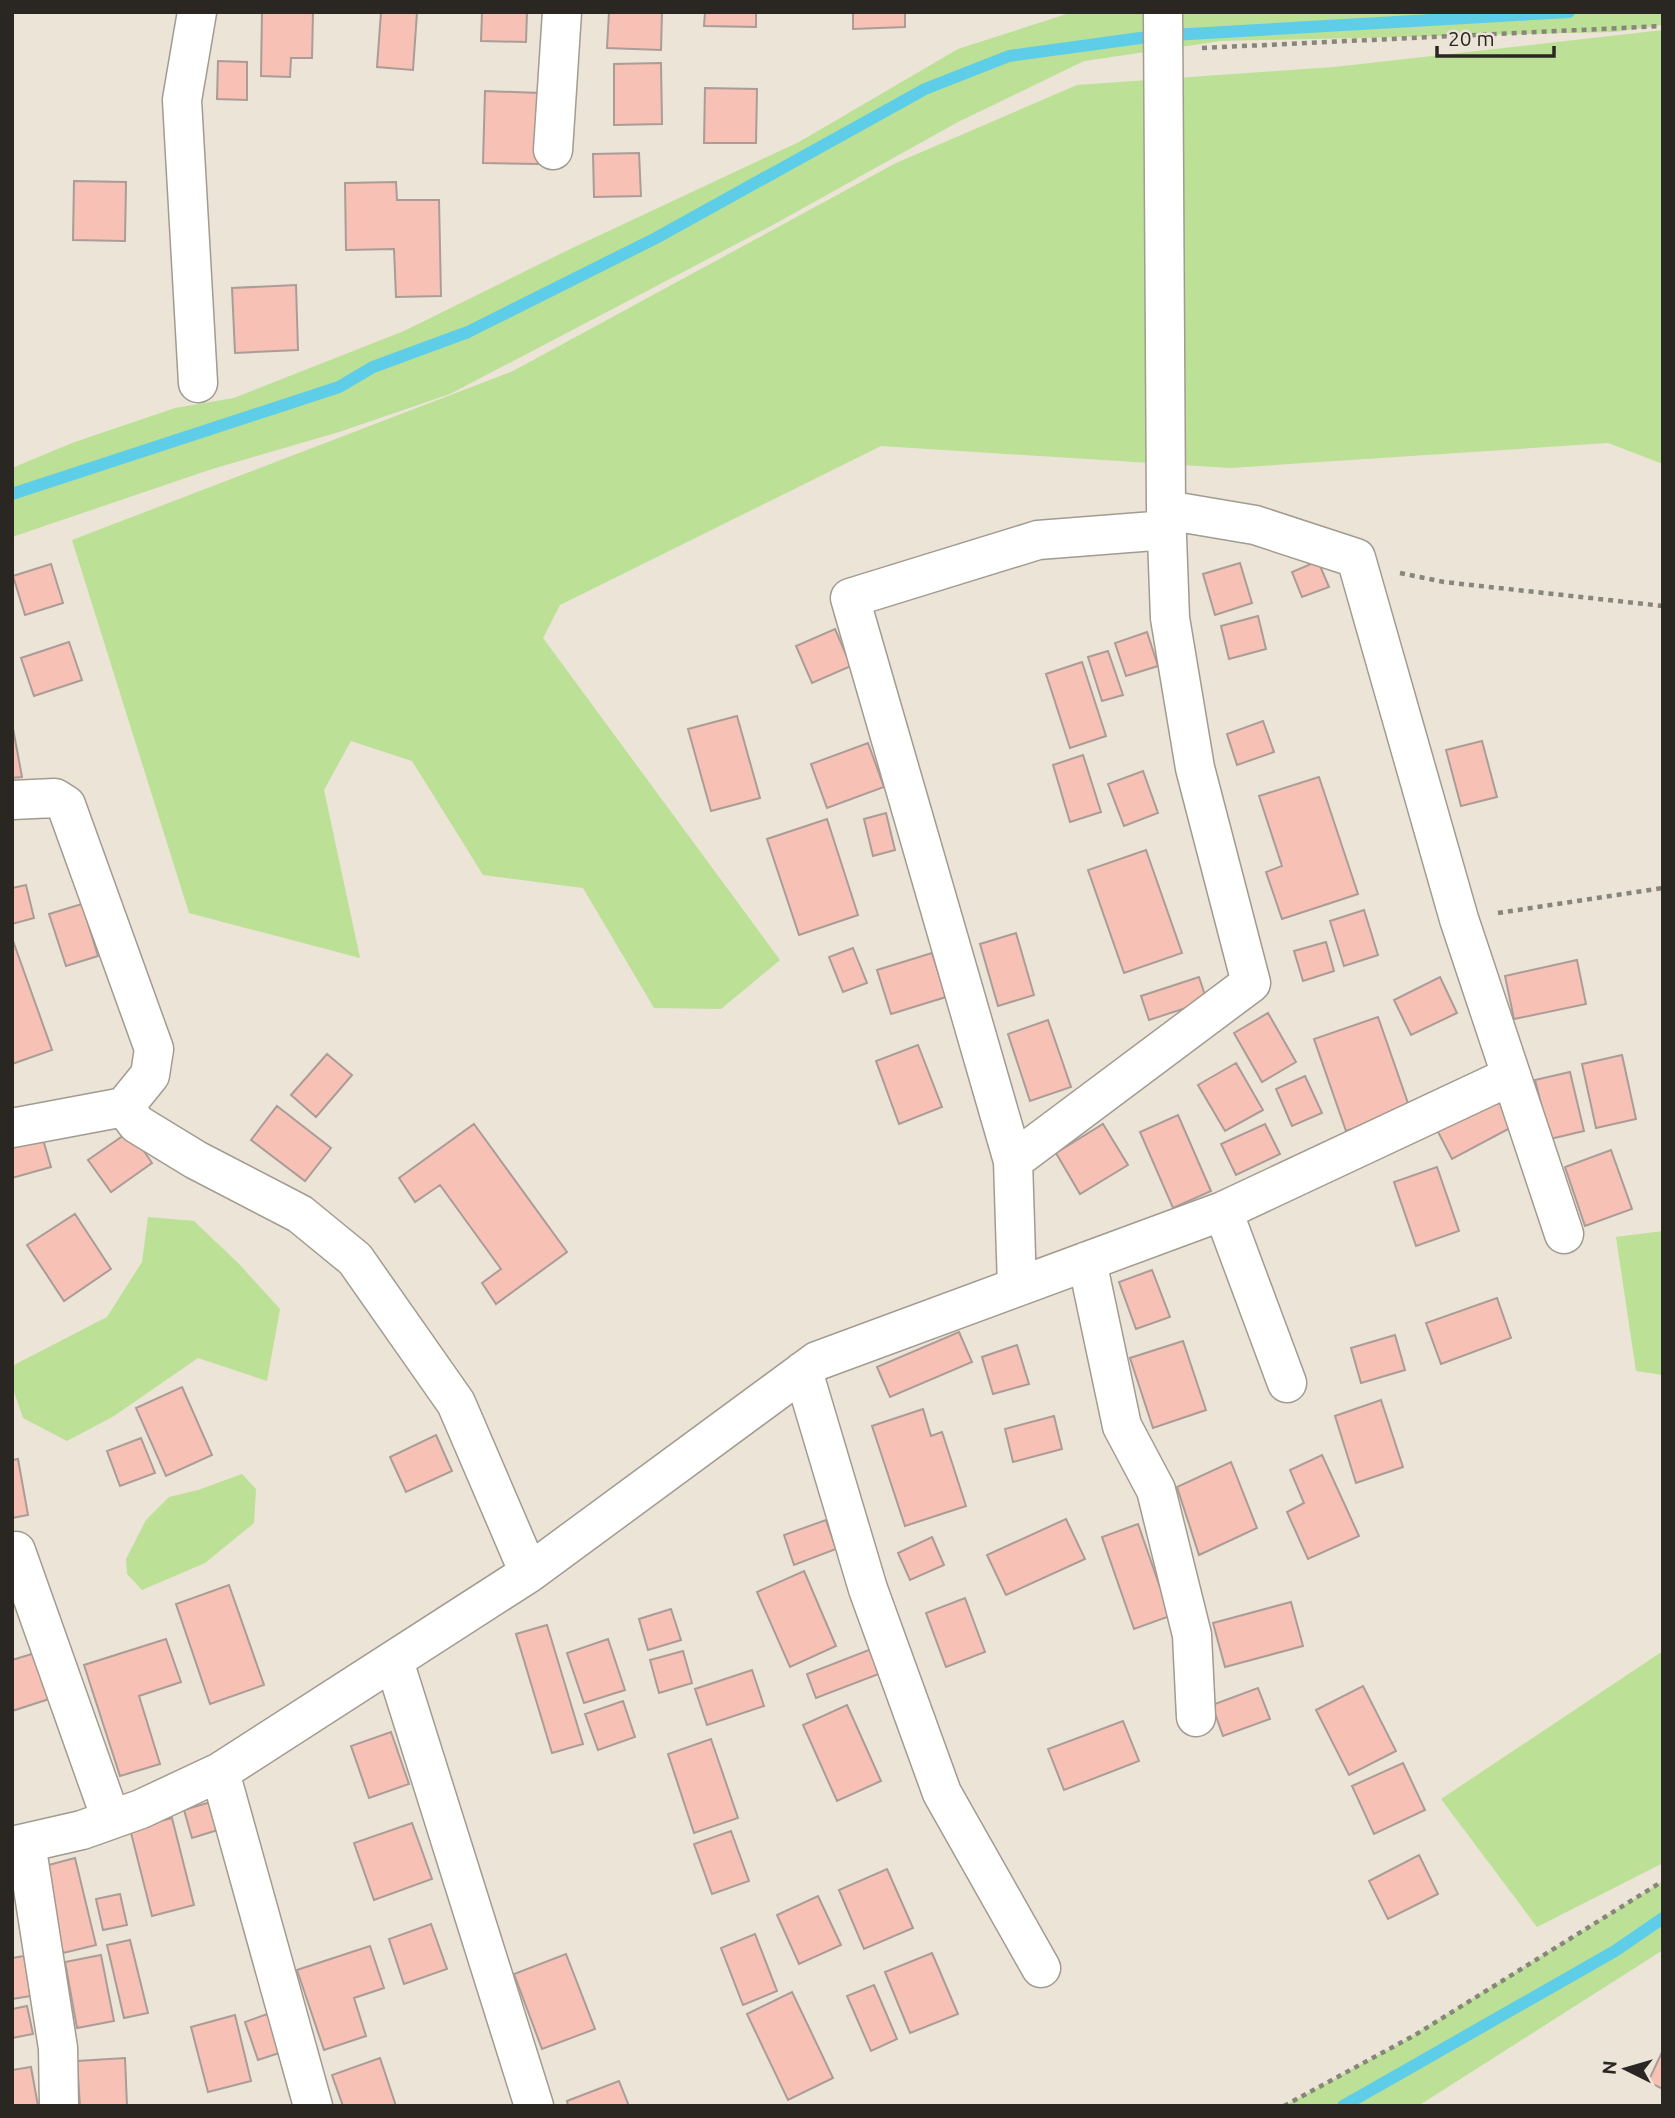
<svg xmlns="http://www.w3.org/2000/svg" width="1675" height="2118" font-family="Ubuntu,sans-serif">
<rect width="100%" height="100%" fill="#ebe4d7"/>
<!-- green -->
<path fill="#bbe096" d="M1073 12H1663V25L1614 32 1221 41 1084 61 958 122 769 227 450 394 339 432 212 469 12 537V468L72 443 175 408 234 398 404 331 566 251 799 142 958 49Z
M1663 30V464L1608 443 1230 468 881 446 560 605 543 638 780 960 721 1009 654 1008 583 888 483 875 412 761 351 741 324 790 360 958 189 913 72 540 513 371 896 163 1077 85 1334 67Z
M148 1217 194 1221 239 1264 280 1309 267 1381 198 1358 114 1416 67 1441 23 1418 12 1386V1366L107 1317 142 1262Z
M1663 1231V1375L1636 1371 1616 1237Z
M242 1474 256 1489 254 1523 205 1563 142 1590 127 1574 126 1559 146 1520 169 1497 198 1490Z
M1663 1651V1863L1537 1927 1441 1799Z
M1663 1881V1950L1418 2106H1284L1402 2042Z"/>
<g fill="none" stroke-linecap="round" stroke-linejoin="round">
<!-- stream -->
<path stroke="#5ecde8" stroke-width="12" d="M12 494 339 387 373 367 468 332 656 238 925 89 1009 56 1155 36 1569 12
M1343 2106 1615 1951 1663 1918"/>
</g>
<!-- building -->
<path fill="#f7c2b5" stroke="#ab9c98" stroke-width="2" d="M262 12H313L312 58H291L290 77 261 76Z
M381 12H417L413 70 377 67Z
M482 12H527L526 42 481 41Z
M609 12H662L661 50 607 48Z
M705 12H756V27L704 26Z
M853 12H905V27L853 29Z
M218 61 247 62V100L217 99Z
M661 63 662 124 614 125V64Z
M705 88 757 89 756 143H704Z
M485 91 540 93 539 164 483 163Z
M639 153 641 196 594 197 593 154Z
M74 181 126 182 125 241 73 240Z
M396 182 397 200H439L441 296 396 297 394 249 346 250 345 183Z
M296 285 298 350 235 353 232 288Z
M1318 561 1329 587 1302 597 1292 572Z
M1240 563 1252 603 1215 615 1203 574Z
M51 564 63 603 25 615 13 576Z
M1258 616 1266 649 1229 659 1221 626Z
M835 629 851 666 812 683 796 646Z
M1147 632 1158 666 1126 676 1115 643Z
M69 642 82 680 34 696 21 658Z
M1108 651 1123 695 1102 701 1088 657Z
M1082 662 1106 736 1070 748 1046 674Z
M737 716 760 798 711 811 688 729Z
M1263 721 1274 752 1237 765 1227 734Z
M12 723 22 777 12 778Z
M1482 741 1497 797 1461 806 1446 750Z
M868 743 884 787 827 808 811 764Z
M1083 755 1101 812 1070 822 1053 765Z
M1143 771 1158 813 1124 826 1108 784Z
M1319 777 1358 894 1282 919 1266 872 1282 866 1259 796Z
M886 813 895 850 873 856 864 819Z
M827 819 858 915 799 935 767 839Z
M1146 850 1182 953 1124 973 1088 870Z
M26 885 34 918 12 924V888Z
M82 904 98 956 66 966 49 914Z
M1364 910 1378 955 1344 966 1330 921Z
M1016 933 1034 995 998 1006 980 944Z
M12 938 52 1050 12 1064Z
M1326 942 1334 971 1303 981 1294 951Z
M853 948 867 983 843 992 829 957Z
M932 953 946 997 891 1014 877 970Z
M1577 960 1586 1004 1514 1019 1505 976Z
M1199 977 1207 1001 1149 1020 1141 996Z
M1440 977 1457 1013 1411 1035 1394 1000Z
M1268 1013 1296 1062 1262 1082 1234 1033Z
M1378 1017 1410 1109 1346 1131 1314 1039Z
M1048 1020 1071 1087 1030 1101 1008 1034Z
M918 1045 942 1107 899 1124 876 1061Z
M327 1054 352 1075 316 1117 291 1095Z
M1622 1055 1636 1119 1596 1128 1582 1064Z
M1236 1063 1263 1110 1225 1131 1198 1085Z
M1570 1072 1584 1131 1550 1139 1535 1080Z
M1305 1076 1322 1113 1292 1126 1276 1089Z
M1496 1096 1512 1127 1452 1159 1436 1128Z
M277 1106 331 1148 305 1181 251 1140Z
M1178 1115 1211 1191 1173 1208 1140 1132Z
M474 1124 567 1252 496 1304 482 1283 501 1269 440 1185 415 1202 399 1178Z
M1103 1124 1128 1165 1080 1194 1056 1153Z
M1265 1124 1280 1154 1236 1175 1221 1144Z
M130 1131 152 1163 111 1192 88 1160Z
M42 1136 51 1167 12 1178V1144Z
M1611 1150 1632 1209 1585 1226 1565 1167Z
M1437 1167 1459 1231 1416 1246 1394 1182Z
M75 1214 111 1269 64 1301 27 1245Z
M1152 1270 1170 1317 1136 1329 1119 1282Z
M1497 1298 1511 1338 1441 1364 1426 1323Z
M959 1332 972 1362 890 1397 877 1367Z
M1395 1335 1405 1370 1361 1383 1351 1348Z
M1183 1341 1206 1410 1153 1428 1130 1358Z
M1017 1345 1029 1384 993 1394 982 1357Z
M182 1387 212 1455 166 1476 136 1408Z
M1381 1400 1403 1467 1356 1483 1335 1416Z
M923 1409 931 1436 942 1432 966 1506 905 1526 872 1426Z
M1054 1416 1062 1449 1013 1462 1005 1429Z
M436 1435 452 1471 406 1492 390 1457Z
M141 1438 155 1473 120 1486 107 1451Z
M1322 1455 1359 1536 1308 1559 1287 1512 1304 1503 1290 1470Z
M18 1459 28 1515 12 1518V1460Z
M1231 1462 1257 1528 1199 1555 1177 1487Z
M1066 1519 1085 1559 1006 1595 987 1555Z
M826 1520 836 1549 794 1565 784 1535Z
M1138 1524 1170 1616 1134 1629 1102 1537Z
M932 1537 944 1565 910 1580 898 1553Z
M804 1571 836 1646 790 1667 757 1592Z
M229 1585 264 1685 210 1704 176 1604Z
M965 1598 985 1652 946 1667 926 1613Z
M1291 1602 1303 1646 1225 1667 1213 1623Z
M671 1609 681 1640 648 1650 639 1619Z
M547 1625 583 1744 552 1753 516 1634Z
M166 1639 181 1682 139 1696 160 1764 120 1776 84 1665Z
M608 1639 625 1690 584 1703 567 1653Z
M874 1648 884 1672 816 1698 807 1674Z
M683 1651 692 1683 659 1693 650 1660Z
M35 1653 49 1699 12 1711V1660Z
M752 1670 764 1706 707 1725 695 1689Z
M1363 1686 1396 1751 1349 1775 1316 1710Z
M1258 1688 1270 1719 1223 1736 1212 1705Z
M623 1701 635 1737 598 1750 585 1714Z
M847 1705 881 1781 837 1801 803 1725Z
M1123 1721 1139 1761 1064 1790 1048 1749Z
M391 1732 409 1784 369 1798 351 1746Z
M711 1739 738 1818 694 1833 668 1754Z
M1403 1763 1425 1810 1374 1834 1352 1786Z
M214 1801 221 1829 192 1838 184 1810Z
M172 1818 194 1905 152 1916 130 1829Z
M412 1823 432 1879 374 1900 354 1843Z
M731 1831 749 1881 712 1894 694 1844Z
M1419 1855 1438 1894 1388 1919 1369 1881Z
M75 1858 96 1945 63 1953 41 1867Z
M887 1869 913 1928 864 1949 839 1890Z
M120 1894 127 1925 103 1930 96 1899Z
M818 1896 841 1945 799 1964 777 1915Z
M431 1924 447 1969 404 1984 389 1939Z
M755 1934 777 1991 743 2005 721 1948Z
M130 1940 148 2013 124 2018 107 1945Z
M370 1946 384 1988 354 1998 366 2036 324 2050 297 1970Z
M932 1953 958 2014 910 2033 885 1972Z
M566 1954 595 2029 542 2049 514 1974Z
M101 1955 114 2021 77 2028 65 1962Z
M24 1956 31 1996 12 1999V1958Z
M874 1985 897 2039 871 2051 847 1996Z
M792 1992 833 2078 788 2100 747 2014Z
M27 2006 33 2034 12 2038V2009Z
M270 2013 282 2052 258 2060 245 2022Z
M235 2015 251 2081 208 2092 191 2027Z
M1663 2050V2089L1648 2082Z
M125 2058 127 2106H80L77 2061Z
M380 2058 396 2106H343L332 2075Z
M31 2067 38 2106H12V2070Z
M619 2081 629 2106H568L567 2101Z"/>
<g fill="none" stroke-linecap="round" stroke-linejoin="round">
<defs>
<path id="minor" d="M197 12 182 100 198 383
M553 150 562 12
M1166 510 1255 525 1356 558 1459 919 1564 1234
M12 800 55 798 66 805 154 1049 150 1075 124 1107
M12 1128 124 1107 137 1124 196 1160 300 1214 355 1259 456 1403 529 1573
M1013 1161 1251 983 1195 768 1170 618 1166 510 1163 12
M1223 1211 1287 1383
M1087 1261 1122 1426 1156 1490 1192 1635 1196 1717
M1017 1287 1013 1161 850 598 1038 540 1167 530
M803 1371 868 1589 942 1793 1041 1968
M12 1552 16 1551 111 1819
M394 1661 534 2106
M220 1772 313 2106
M26 1843 58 2048 59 2106
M12 1846 82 1830 141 1809 220 1772 529 1573 817 1361 1223 1211 1511 1076"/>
</defs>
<!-- minor casing -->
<use href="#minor" stroke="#a29b8f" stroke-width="41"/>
<!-- path -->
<path stroke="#8a857c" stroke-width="4.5" stroke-dasharray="5 5" stroke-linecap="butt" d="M1202 48 1663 26
M1400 573 1444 582 1663 606
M1498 913 1663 888
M1284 2106 1415 2035 1663 1881"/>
<!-- minor -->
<use href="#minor" stroke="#fff" stroke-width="38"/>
</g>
<!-- border -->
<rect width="1675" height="2118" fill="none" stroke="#2a2722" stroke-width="28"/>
<!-- north arrow -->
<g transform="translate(1626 2069) rotate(275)" stroke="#ebe4d7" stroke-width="5" paint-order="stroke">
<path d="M0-5L12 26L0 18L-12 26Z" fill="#2a2722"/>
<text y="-10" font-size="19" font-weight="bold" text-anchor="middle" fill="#2a2722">N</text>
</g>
<!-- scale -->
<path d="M1437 46v10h117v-10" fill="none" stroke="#2a2722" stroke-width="3.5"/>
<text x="1448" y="46" font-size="21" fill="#2a2722" stroke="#ebe4d7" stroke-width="5" paint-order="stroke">20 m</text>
</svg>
